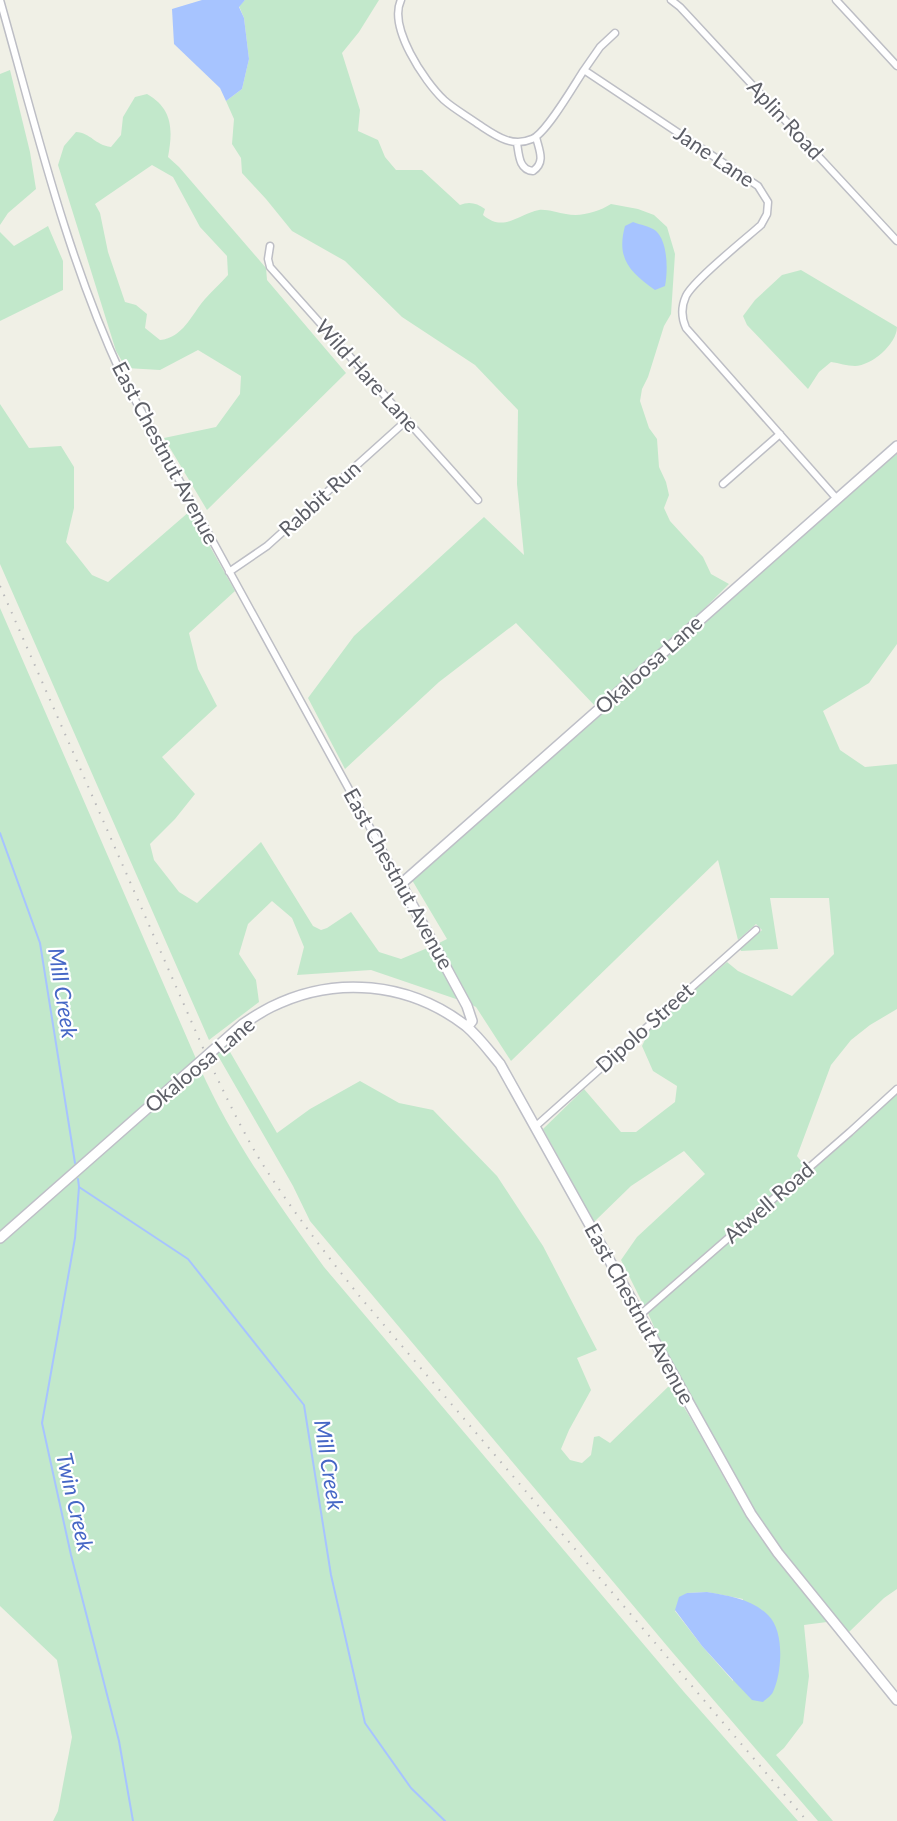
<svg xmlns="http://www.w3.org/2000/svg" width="897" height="1821" font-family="Lato,sans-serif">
<rect width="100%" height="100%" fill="#f0f0e6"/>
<!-- green -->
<path fill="#c2e8cb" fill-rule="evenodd" d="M245 0H379L359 32 342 53 360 110 358 131 378 140 385 157 396 170H422L460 205C469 201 477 203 485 209L483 215C504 233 518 214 539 210 547 209 558 213 566 214 581 217 598 212 611 204L638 209 654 215 667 227 675 254 671 314 664 326 648 377 642 389 640 401 649 428 657 439 659 467 666 482 669 495 664 508 670 521 703 557 711 574 729 584 694 619 596 707 516 623 439 682 345 769 308 698 354 636 484 517 524 555 517 484 518 410 475 365 402 317 345 261 292 231 266 199 242 173 241 158 232 144 234 119 226 101 242 89 249 59 244 18 239 6Z
M10 70 30 152 36 189 8 213 0 225V74Z
M147 94C173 109 173 130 168 157L179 167 266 268 267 280 346 373 207 510 164 438 216 427 240 394 241 376 198 350 160 370 126 368 116 351 58 165 64 146 76 132C91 133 95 145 111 147L121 135 123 117 135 97ZM152 165 173 177 200 227 227 256 228 275C221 283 212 291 205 299 191 315 183 338 160 340L145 328 147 314 136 305 125 302 108 252 100 213 95 204Z
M48 226 63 261V290L0 321V232L14 246Z
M801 270 897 327C897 344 871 366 855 366 847 366 839 363 831 362L819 372 808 389 747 325 743 316 755 300 782 275Z
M0 404 29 448 61 446 74 467V508L66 542 92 575 108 582 190 511 235 591 189 633 198 669 217 706 162 757 195 794 175 819 150 844 154 860 179 892 197 903 261 842 313 926 321 930 327 928 351 912 379 952 401 959 430 947 459 1000 371 970 297 975 304 947 292 918 272 901 248 924 239 954 256 980 259 1002 209 1040 0 564Z
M897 451V644L869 683 823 711 840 750 865 767 897 764V1009L870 1025 851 1040 831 1065 797 1156 805 1166 644 1306 621 1260 637 1237 705 1174 684 1151 631 1186 594 1222 543 1129 584 1089 621 1132H636L675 1102 677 1086 653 1071 642 1046 650 1029 727 962 738 971 792 996 834 954 829 898H770L778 949 741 951 740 949 762 930 756 924 738 940 718 860 511 1061 476 1007 472 1005 439 943 447 939 412 880 585 728 637 685 636 682Z
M0 608 197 1061 0 1233Z
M226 1045 277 1133 310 1109 360 1081 399 1103 433 1110 497 1176 543 1246 597 1350 577 1358 591 1390 569 1430 561 1449 570 1460 582 1463 591 1455 594 1437 599 1436 610 1443 670 1385C698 1427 720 1473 746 1516 770 1553 800 1587 827 1622L804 1625 809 1676 803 1723 784 1748 776 1755 833 1821H818L673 1653 310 1221 293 1186 217 1054ZM707 1592 743 1599 733 1681 702 1646 675 1611 687 1593Z
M200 1068C232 1140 278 1204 324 1267L684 1692 798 1821H53L58 1811 72 1737 57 1660 0 1606V1244Z
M897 1094V1589L884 1598 848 1633 782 1550 755 1512 665 1352 648 1313 853 1135Z"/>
<!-- water -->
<path fill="#a7c4ff" d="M202 0H245L239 7 244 18 249 59 242 89 226 101 220 88 174 44 172 9Z
M633 222C640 225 650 226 656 231 668 242 668 271 665 286L655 290C630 272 616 259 625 226Z
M707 1592C729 1596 752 1599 768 1615 785 1631 782 1673 773 1692 771 1696 766 1699 763 1702L752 1700 734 1681 702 1646 675 1610 679 1597 687 1593Z"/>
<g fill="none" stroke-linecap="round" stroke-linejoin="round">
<!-- stream -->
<path stroke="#a7c4ff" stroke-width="2" d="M0 833 40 943 75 1163
M78 1179 79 1187 75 1238 42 1423 71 1555 119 1741 133 1821
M79 1187 188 1259 304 1405 331 1575 365 1723 411 1788 445 1821"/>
<defs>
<path id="street" d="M0 0C36 127 66 256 122 376L401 884
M401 0C388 27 424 81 444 100 454 109 467 116 478 124 495 135 511 148 532 139 546 134 574 85 584 70L758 186 768 202 767 214 761 225C744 240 694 280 686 296 681 307 681 317 686 328L837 499
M671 0 680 7 897 241
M836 0 897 66
M584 70 600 47 615 33
M517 143C519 155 519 170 533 171 546 162 539 150 536 137
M270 246 268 259 270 267 478 500
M723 484 780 434
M229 572 267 546 407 420
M536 1126 756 930
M640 1315 850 1132 897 1089"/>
<path id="secondary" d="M467 1027 472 1021 467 1006 401 884 897 446
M0 1238 243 1024C252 1018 261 1012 271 1007 335 975 409 982 466 1026 479 1037 489 1051 500 1064L751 1514 778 1553 897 1700"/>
</defs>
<!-- street casing -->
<use href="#street" stroke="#bdbec5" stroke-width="9"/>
<!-- secondary casing -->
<use href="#secondary" stroke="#bebfc7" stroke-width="12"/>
<!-- street -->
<use href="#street" stroke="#fff" stroke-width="6"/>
<!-- secondary -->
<use href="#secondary" stroke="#fff" stroke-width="9"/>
<!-- rail -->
<path stroke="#b8b8ba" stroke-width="2" stroke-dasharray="1.5 8" stroke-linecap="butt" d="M0 586 207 1057C224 1092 240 1127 260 1160 290 1208 325 1253 361 1298L807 1821"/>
</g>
<g text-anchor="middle" stroke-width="4.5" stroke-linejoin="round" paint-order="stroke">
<!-- street labels -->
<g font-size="21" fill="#5d5f67" stroke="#fff">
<text transform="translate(785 120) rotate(47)" y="7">Aplin Road</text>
<text transform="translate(714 157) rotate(34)" y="7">Jane Lane</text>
<text transform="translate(367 376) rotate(48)" y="7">Wild Hare Lane</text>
<text transform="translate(165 453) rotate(62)" y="7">East Chestnut Avenue</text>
<text transform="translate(320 499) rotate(-42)" y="7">Rabbit Run</text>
<text transform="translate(649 665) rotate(-42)" y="7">Okaloosa Lane</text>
<text transform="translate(398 879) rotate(61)" y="7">East Chestnut Avenue</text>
<text transform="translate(645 1028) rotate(-42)" y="7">Dipolo Street</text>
<text transform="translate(200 1065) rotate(-40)" y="7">Okaloosa Lane</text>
<text transform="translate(769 1203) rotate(-41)" y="7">Atwell Road</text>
<text transform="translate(639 1314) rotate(61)" y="7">East Chestnut Avenue</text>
</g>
<!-- water labels -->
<g font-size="22" font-style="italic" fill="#4667c6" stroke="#fff">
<text transform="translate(63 993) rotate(81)" y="8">Mill Creek</text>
<text transform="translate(329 1465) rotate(81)" y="8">Mill Creek</text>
<text transform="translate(75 1502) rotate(77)" y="8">Twin Creek</text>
</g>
</g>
</svg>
